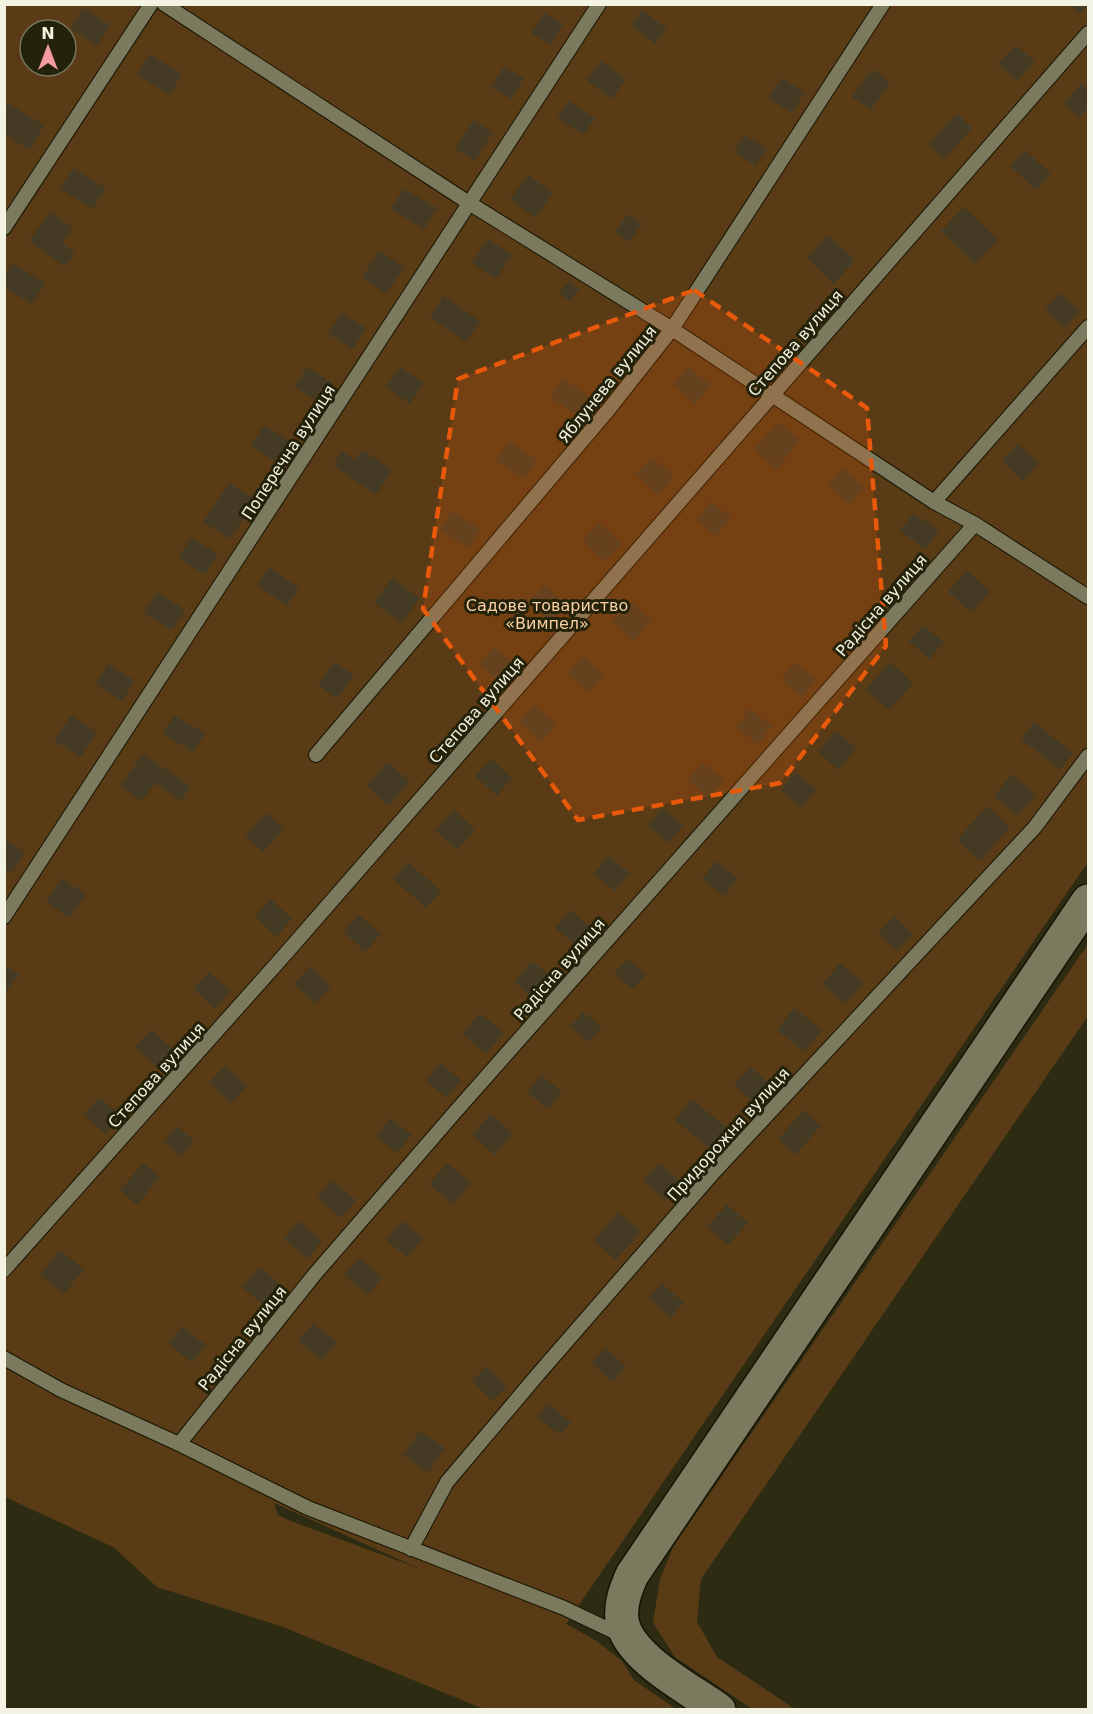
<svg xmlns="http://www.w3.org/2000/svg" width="1093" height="1714" font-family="'DejaVu Sans',sans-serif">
<rect width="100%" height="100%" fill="#2d2c13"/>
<!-- green -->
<path fill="#593b16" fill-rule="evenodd" d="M5 5H1088V862L566 1624 598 1642 622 1661 634 1680 676 1709H484L283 1627 157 1587 113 1547 5 1497ZM30 30H66V66H30ZM274 1503 418 1568 288 1520 278 1515Z
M1088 944V1016L701 1579 697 1622 717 1657 795 1709H752L675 1657 653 1623 660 1579 673 1547Z"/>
<!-- building -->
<path fill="#453b24" d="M1070 4H1088L1080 14Z
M83 8 110 25 97 46 70 28Z
M642 10 667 29 655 44 631 25Z
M544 13 563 24 551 45 531 33Z
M1016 45 1035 62 1017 81 998 64Z
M149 54 182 74 170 95 137 75Z
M601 61 626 79 612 99 586 80Z
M504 67 524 78 511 99 491 87Z
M872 69 890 82 871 110 852 97Z
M781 78 805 92 792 113 768 98Z
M1082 83 1088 89V107L1079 118 1064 103Z
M569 101 595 118 584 135 557 118Z
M8 103 44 125 30 150 4 134V108Z
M957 113 972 128 944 159 929 144Z
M473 120 493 132 475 161 455 149Z
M744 135 767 148 756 166 734 152Z
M1025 150 1051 174 1036 190 1010 166Z
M73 168 106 188 93 209 60 189Z
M528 175 553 193 535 218 510 199Z
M404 189 437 208 424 229 391 209Z
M964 207 998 240 975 264 941 231Z
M50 212 73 228 62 243 75 253 65 267 29 241Z
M628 214 642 223 630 242 615 232Z
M827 235 855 260 834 284 807 258Z
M488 239 512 255 496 279 472 263Z
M379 251 404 267 386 294 362 277Z
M12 263 45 283 32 304 4 287V276Z
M569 281 579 289 570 301 559 293Z
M1060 293 1080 311 1065 328 1045 310Z
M444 296 480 321 466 342 430 317Z
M341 313 366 328 353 349 328 334Z
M307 367 333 383 321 403 294 387Z
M400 367 424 383 410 404 386 387Z
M689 367 711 386 695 404 673 384Z
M562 378 590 397 578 416 550 397Z
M778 422 800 440 777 469 754 450Z
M264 425 291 442 278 463 251 446Z
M509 441 537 460 525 479 496 460Z
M1018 444 1039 463 1023 481 1002 461Z
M363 450 392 470 376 495 333 465 342 451 355 460Z
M652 457 674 477 658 495 636 474Z
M843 468 865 488 849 505 827 485Z
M229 483 256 500 230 539 203 522Z
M711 501 731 518 716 536 696 519Z
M452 511 480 529 468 548 440 529Z
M913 513 939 530 926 549 900 531Z
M599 523 621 544 605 561 583 541Z
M191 537 218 554 205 575 179 558Z
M269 567 299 588 287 606 257 585Z
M967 570 990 592 971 612 948 592Z
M392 578 420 598 402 623 374 603Z
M544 585 566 605 550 622 528 602Z
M157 592 185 610 172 630 144 613Z
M630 602 651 621 633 642 612 622Z
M923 625 944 642 930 659 909 642Z
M494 646 513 663 498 681 479 664Z
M583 656 604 675 588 693 567 673Z
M334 662 354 675 337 699 318 685Z
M795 662 816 679 802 697 781 680Z
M890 662 913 683 889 710 866 690Z
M108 664 135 681 122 701 95 684Z
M535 705 557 725 541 742 519 722Z
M750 709 772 726 758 744 736 727Z
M71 715 97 732 81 757 54 741Z
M174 715 205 733 193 752 163 734Z
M1034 722 1073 753 1060 770 1021 739Z
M835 731 856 748 839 770 818 752Z
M143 754 191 786 181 801 155 783 142 801 120 786Z
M491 759 512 778 497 796 475 776Z
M387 762 410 781 389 806 367 786Z
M702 763 724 779 710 798 688 781Z
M795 772 816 789 802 808 781 791Z
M1012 774 1036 795 1017 816 994 796Z
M987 806 1010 827 980 861 957 840Z
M662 808 683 825 669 843 648 826Z
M454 810 475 830 457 850 435 830Z
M266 813 284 829 263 852 245 836Z
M4 839 25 852 12 873 4 868Z
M608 856 630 873 615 891 594 874Z
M716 861 738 878 724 896 702 879Z
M408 862 441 891 426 908 393 879Z
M61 878 86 894 70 918 46 902Z
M271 899 292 919 276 937 255 916Z
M570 910 594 930 579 948 555 928Z
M359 915 381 934 365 952 343 931Z
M894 916 913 934 897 951 878 933Z
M627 959 646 974 633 989 614 974Z
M532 961 549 975 532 996 514 982Z
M840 963 864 983 845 1004 822 984Z
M4 964 19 974 4 995Z
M310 966 331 986 315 1004 294 984Z
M209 972 231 991 215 1009 193 989Z
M794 1008 822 1030 804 1052 777 1030Z
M583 1012 602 1027 589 1042 570 1027Z
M480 1013 504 1033 486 1054 462 1034Z
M152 1029 173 1050 157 1067 135 1047Z
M440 1063 461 1080 447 1098 426 1081Z
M225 1066 247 1086 231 1103 209 1083Z
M750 1067 773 1086 756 1105 734 1085Z
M541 1075 562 1092 548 1109 527 1092Z
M100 1097 122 1117 106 1134 84 1115Z
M692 1099 730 1130 713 1151 675 1120Z
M804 1110 821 1126 795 1155 778 1139Z
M490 1114 513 1133 495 1155 472 1135Z
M390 1118 412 1135 397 1153 376 1136Z
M177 1126 194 1141 181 1156 164 1142Z
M143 1163 160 1177 137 1205 120 1190Z
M447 1163 471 1183 453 1204 429 1184Z
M659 1163 681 1182 665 1200 643 1181Z
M332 1180 356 1200 341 1218 317 1198Z
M727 1204 748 1223 728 1245 707 1227Z
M618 1212 641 1231 616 1260 594 1241Z
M298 1221 322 1241 308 1259 284 1239Z
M402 1221 423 1238 407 1257 386 1240Z
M60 1250 84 1269 64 1294 40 1275Z
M359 1258 382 1277 368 1295 344 1275Z
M259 1267 283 1286 265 1307 242 1287Z
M662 1283 684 1303 670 1318 649 1298Z
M313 1323 337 1342 322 1360 298 1341Z
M182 1326 206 1345 192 1363 168 1343Z
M605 1348 626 1366 613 1382 592 1363Z
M486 1366 507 1386 493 1401 472 1381Z
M548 1404 571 1422 560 1435 537 1417Z
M420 1431 445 1448 428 1473 403 1455Z"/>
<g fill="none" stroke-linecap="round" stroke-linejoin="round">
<defs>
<path id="service" d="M164 4 469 203 672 329 934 502 975 524 1088 597
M4 228 151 4
M934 502 1088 327
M316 755 609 409 672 329 883 4
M4 917 599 4
M4 1270 288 951 1088 33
M4 1358 61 1390 179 1444 308 1508 564 1608 623 1636
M179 1444 315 1274 456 1111 975 524
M411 1549 447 1482 540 1372 714 1172 1035 827 1088 756"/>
<path id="tertiary" d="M719 1710C690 1689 627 1657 622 1620 620 1603 626 1589 632 1575L1088 901"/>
</defs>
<!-- service casing -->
<use href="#service" stroke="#161400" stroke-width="16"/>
<!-- tertiary casing -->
<use href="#tertiary" stroke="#161400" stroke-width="36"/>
<!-- service -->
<use href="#service" stroke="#7b7a5f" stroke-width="14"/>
<!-- tertiary -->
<use href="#tertiary" stroke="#7b7a5f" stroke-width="33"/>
</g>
<!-- marked area -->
<path fill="#e8590c" fill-opacity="0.2" stroke="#e8590c" stroke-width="4.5" stroke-dasharray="12 8" stroke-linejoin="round" d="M694 290 867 408 886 646 780 783 578 820 423 609 458 379Z"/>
<g text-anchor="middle" stroke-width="6" stroke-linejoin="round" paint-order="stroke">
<!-- street labels -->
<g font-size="16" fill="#f3f3e3" stroke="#242209">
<text transform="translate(795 343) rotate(-49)" y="6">Степова вулиця</text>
<text transform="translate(607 384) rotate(-51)" y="6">Яблунева вулиця</text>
<text transform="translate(288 452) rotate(-57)" y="6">Поперечна вулиця</text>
<text transform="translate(881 605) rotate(-49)" y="6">Радісна вулиця</text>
<text transform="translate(476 710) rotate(-49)" y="6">Степова вулиця</text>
<text transform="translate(559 969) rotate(-49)" y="6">Радісна вулиця</text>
<text transform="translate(156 1075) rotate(-48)" y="6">Степова вулиця</text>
<text transform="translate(728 1134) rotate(-48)" y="6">Придорожня вулиця</text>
<text transform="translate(242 1338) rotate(-51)" y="6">Радісна вулиця</text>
</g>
<!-- park labels -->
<g font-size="16" fill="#f9d0a4" stroke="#242209">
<text x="547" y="611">Садове товариство<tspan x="547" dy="18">«Вимпел»</tspan></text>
</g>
</g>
<!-- border -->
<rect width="1093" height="1714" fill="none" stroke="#f3f3e3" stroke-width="12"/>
<!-- north arrow -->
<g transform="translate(48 48)"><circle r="28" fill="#242209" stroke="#777660" stroke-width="1.5"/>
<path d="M0-4.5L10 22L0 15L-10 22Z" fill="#f49aa3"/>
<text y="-9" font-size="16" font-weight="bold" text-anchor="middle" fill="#f3f3e3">N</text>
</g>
</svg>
